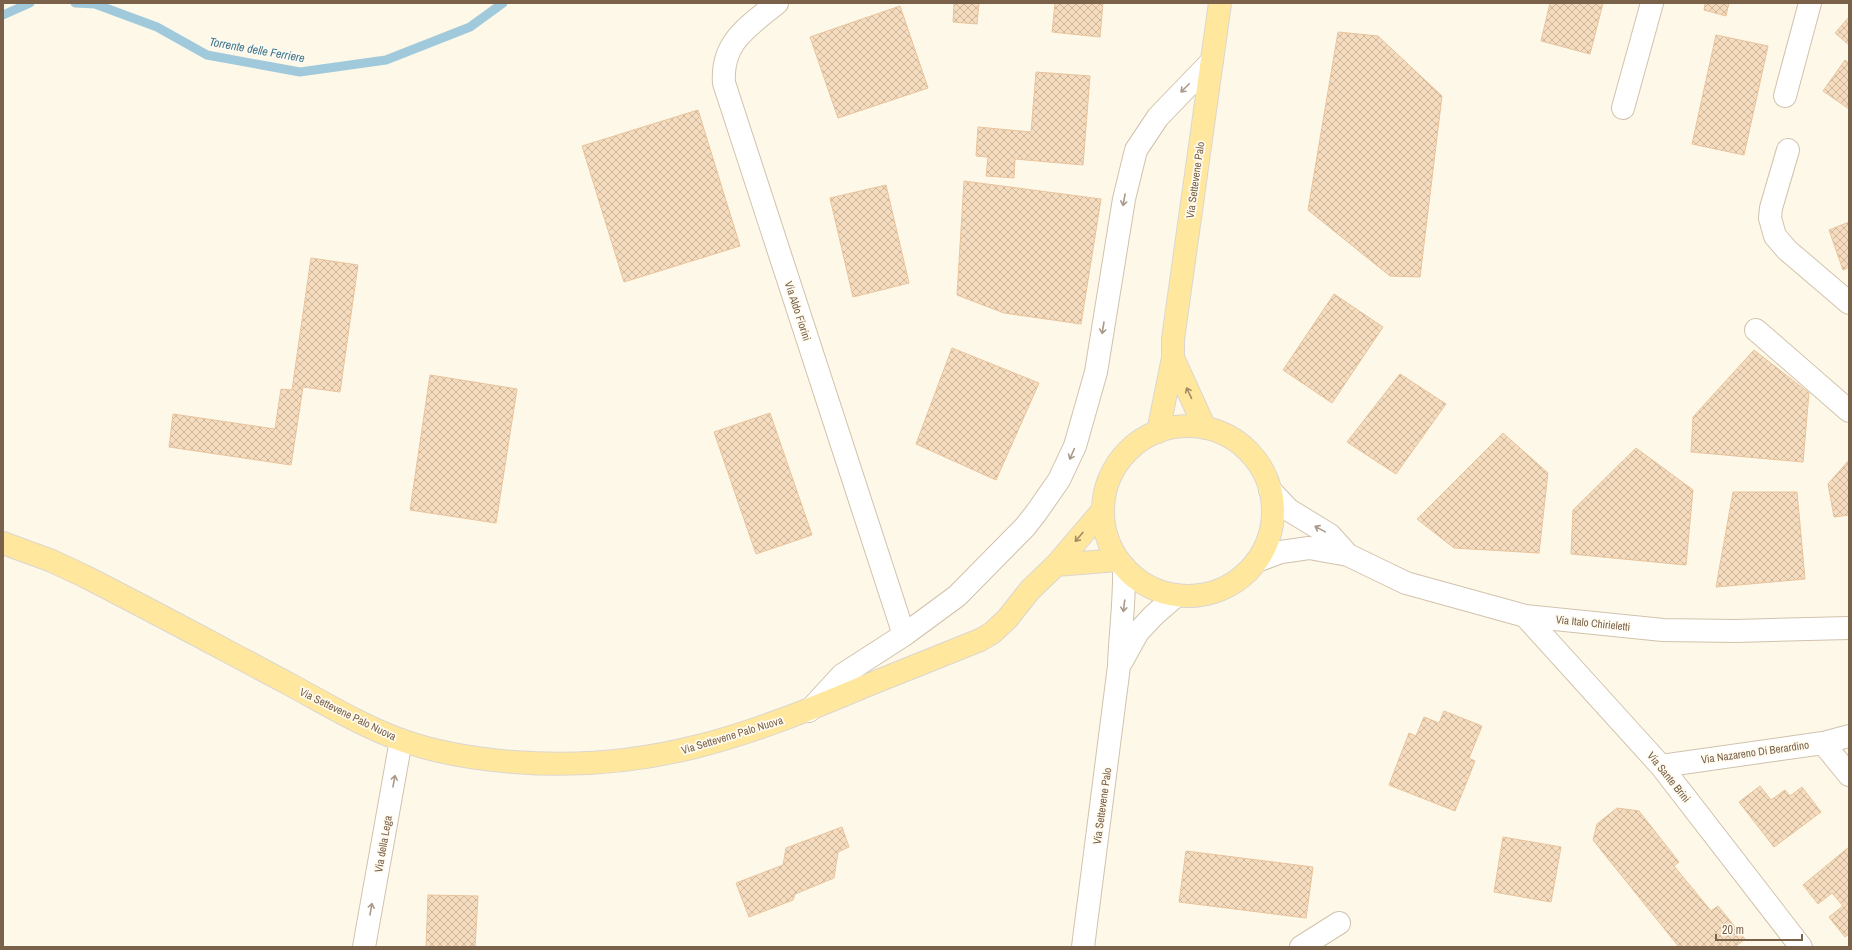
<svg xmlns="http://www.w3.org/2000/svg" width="1852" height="950" font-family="'Archivo Narrow',sans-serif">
<defs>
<pattern id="building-cross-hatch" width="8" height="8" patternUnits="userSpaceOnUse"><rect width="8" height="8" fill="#f5dcbe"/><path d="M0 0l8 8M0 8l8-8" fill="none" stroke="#cbb69c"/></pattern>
</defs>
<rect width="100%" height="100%" fill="#fef8e8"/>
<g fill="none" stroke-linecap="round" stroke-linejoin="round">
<!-- stream -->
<path stroke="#a0cadc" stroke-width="9" d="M75 3 95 4 157 27 207 55 300 72 386 60 470 27 503 3
M3 15 30 3"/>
</g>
<!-- building -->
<path fill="url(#building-cross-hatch)" stroke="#e9c49d" d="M954 3H979L977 24 953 22Z
M1055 3H1103L1100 37 1052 32Z
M1550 3H1603L1590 54 1541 41Z
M1705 3H1729L1726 16 1704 10Z
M900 6 928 88 838 118 810 37Z
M1849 17V45L1835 33Z
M1338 32 1378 36 1442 96 1420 277 1390 276 1308 210Z
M1716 35 1768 46 1744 155 1692 144Z
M1845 60 1849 63V109L1823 91Z
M1036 72 1090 76 1083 165 1015 159 1014 178 986 176 988 157 976 156 978 127 1031 132Z
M698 110 740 246 624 282 582 146Z
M964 181 1101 199 1081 324 1004 313 957 295Z
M886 185 909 283 853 297 830 198Z
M1849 222V267L1843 270 1829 230Z
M311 258 358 265 340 392 303 387 291 465 169 447 173 414 275 429 281 389 292 390Z
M1334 294 1383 327 1332 403 1283 370Z
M952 348 1039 383 996 480 916 444Z
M1754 350 1809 393 1803 462 1691 452 1693 417Z
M1400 374 1446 404 1396 474 1347 442Z
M430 375 517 389 496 523 410 510Z
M770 413 812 535 756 554 714 432Z
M1503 433 1548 473 1539 553 1454 548 1417 519Z
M1636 448 1693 490 1686 565 1571 554 1573 510Z
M1849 460V515L1834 517 1828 484Z
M1733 492H1797L1805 579 1716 587Z
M1444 711 1482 726 1469 758 1475 761 1455 811 1389 785 1409 733 1416 736 1424 717 1439 723Z
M1760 786 1771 800 1785 790 1790 796 1802 787 1821 812 1774 847 1739 802Z
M1617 808 1639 811 1679 862 1674 866 1711 911 1718 906 1745 939 1735 947H1679L1593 840 1597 824Z
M842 827 849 847 838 852 834 878 795 894 793 900 749 917 736 883 783 865 786 848Z
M1503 837 1561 847 1551 902 1494 892Z
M1849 847V934L1845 937 1829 917 1843 906 1832 893 1818 904 1803 885Z
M1186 851 1313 867 1306 918 1179 902Z
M428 895 478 896 475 947H426Z"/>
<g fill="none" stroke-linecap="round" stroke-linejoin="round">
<defs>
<path id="minor" d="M777 3C748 27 721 42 724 83L904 635
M1785 96 1810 3
M1623 108 1652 3
M1788 150 1771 208 1770 218 1775 236 1787 250 1849 303
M1756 330 1849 411
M1270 490 1289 510 1330 535 1348 555
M1257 561 1281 552 1309 548 1348 555 1406 583 1525 616 1663 630 1735 631 1849 628
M1525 616 1661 766 1801 947
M1122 661 1138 632 1154 615 1176 596
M809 711 842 675 904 635 957 596 1025 527 1036 513 1059 480 1075 446 1096 372 1124 199 1136 150 1158 117 1212 61
M1823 743 1849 775
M1661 766 1823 743 1849 736
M364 947 401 740
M1083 947 1119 666C1120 633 1125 600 1124 567
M1301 947 1339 923"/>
<path id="major" d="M1173 358 1205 428
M1103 511a85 85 0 1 1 170 0a85 85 0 1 1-170 0Z
M1158 432 1173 358V339L1220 3
M3 543 52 561 84 576C153 611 221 648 289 684 326 704 362 726 401 740 437 753 476 759 514 762 647 773 748 736 868 685 905 670 943 655 980 640L992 633 1007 619 1030 590 1056 565 1103 510
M1056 565 1118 560"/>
</defs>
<!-- minor casing -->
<use href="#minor" stroke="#d1c2ac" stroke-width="24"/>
<!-- major casing -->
<use href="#major" stroke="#dcd6d0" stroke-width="24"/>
<!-- minor -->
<use href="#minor" stroke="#fff" stroke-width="22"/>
<!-- major -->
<use href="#major" stroke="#ffe89e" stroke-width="22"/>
</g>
<!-- one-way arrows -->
<defs><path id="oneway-shaft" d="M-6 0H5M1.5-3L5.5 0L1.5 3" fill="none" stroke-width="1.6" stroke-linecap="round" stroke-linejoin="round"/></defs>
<g stroke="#a99989">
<use href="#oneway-shaft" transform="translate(1185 88) rotate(135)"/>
<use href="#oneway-shaft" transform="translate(1124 200) rotate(100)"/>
<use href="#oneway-shaft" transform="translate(1103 328) rotate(99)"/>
<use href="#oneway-shaft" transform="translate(1072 454) rotate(114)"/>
<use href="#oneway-shaft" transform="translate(1320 529) rotate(-151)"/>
<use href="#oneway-shaft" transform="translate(1124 606) rotate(97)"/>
<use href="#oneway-shaft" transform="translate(394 781) rotate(-80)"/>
<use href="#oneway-shaft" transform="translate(371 909) rotate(-80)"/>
</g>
<g stroke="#a28a63">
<use href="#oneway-shaft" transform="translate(1189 393) rotate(-115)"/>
<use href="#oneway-shaft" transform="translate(1079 537) rotate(130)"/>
</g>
<g text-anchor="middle" stroke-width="3.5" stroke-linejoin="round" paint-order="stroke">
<!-- street labels -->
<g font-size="11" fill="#7a624a" stroke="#fffbf0">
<text transform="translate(1195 180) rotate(-82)" y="4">Via Settevene Palo</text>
<text transform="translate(798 311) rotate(72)" y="4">Via Aldo Fiorini</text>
<text transform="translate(1593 623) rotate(6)" y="4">Via Italo Chirieletti</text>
<text transform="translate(348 714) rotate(26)" y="4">Via Settevene Palo Nuova</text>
<text transform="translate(732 735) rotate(-17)" y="4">Via Settevene Palo Nuova</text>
<text transform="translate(1755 752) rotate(-8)" y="4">Via Nazareno Di Berardino</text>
<text transform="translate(1669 777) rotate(51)" y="4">Via Sante Brini</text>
<text transform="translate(1102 806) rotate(-82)" y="4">Via Settevene Palo</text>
<text transform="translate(383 844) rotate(-80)" y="4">Via della Lega</text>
</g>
<!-- water labels -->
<g font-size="12" font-style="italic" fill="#41778f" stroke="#fffbf0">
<text transform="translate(257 50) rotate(10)" y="4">Torrente delle Ferriere</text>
</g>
</g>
<!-- border -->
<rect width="1852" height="950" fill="none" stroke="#7a624a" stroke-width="8"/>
<!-- scale -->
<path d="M1716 934v6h86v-6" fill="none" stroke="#7a624a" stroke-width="2"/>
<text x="1722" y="934" font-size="12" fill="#7a624a" stroke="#fffbf0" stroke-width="3" paint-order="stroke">20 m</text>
</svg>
